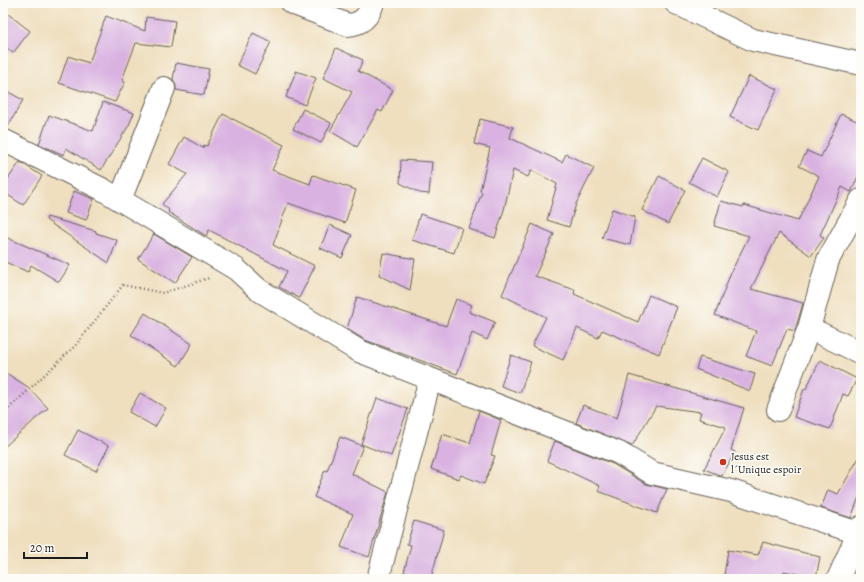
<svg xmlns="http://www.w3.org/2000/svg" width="864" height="582" font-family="Alegreya,serif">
<rect width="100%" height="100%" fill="#fdfcf7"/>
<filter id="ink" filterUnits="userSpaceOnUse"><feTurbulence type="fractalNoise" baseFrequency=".025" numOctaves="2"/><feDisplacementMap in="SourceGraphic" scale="8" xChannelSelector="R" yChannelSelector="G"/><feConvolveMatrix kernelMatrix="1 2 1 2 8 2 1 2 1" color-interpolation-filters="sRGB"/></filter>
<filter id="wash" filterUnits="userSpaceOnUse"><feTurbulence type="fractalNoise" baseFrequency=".012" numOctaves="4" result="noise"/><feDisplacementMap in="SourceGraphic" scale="16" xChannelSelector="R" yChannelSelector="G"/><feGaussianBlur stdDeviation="0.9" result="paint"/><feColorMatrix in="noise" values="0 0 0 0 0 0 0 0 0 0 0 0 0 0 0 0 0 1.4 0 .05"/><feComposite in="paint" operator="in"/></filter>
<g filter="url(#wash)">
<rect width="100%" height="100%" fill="#efdfbf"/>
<g id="blocks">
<!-- building -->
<path fill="#d9b2e1" d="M3 10 30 31 13 53 3 45Z
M106 16 145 31 146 17 175 21 171 47 136 43 122 80 125 82 115 102 59 83 68 56 89 63Z
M253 33 271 42 255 74 237 65Z
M336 48 363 60 358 71 393 90 382 112 378 110 357 147 330 131 352 92 323 78Z
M176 63 209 69 204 95 176 90V86L173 79Z
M296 71 316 78 305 105 286 97Z
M749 76 777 89 758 130 730 117Z
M3 89 23 100 7 128H3Z
M103 102 134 113 129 125 101 170 66 148 64 155 39 144 49 115 93 131Z
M303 109 331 123 321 143 293 129Z
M223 114 284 145 272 170 310 184 313 175 356 190 345 223 288 203 273 245 315 266 299 298 279 287 287 271 209 230 206 236 168 212 169 210 162 204 187 174 169 164 184 137 203 148 204 145 207 146Z
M841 114 861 123V170L851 192 842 187 820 235 824 238 811 256 779 233 751 289 803 303 795 331 787 329 772 366 746 356 756 331 715 315 731 272 749 236 714 226 721 201 743 207 744 205 798 221 819 176 799 166 807 151 821 157Z
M480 119 513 127 510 138 562 162 566 154 594 168 576 204 569 227 547 220 557 184 531 170 528 177 513 170 504 210 495 238 469 229 482 192 480 191 490 148 474 144Z
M702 158 729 172 717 197 689 182Z
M401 160 432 162 429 194 420 193 400 183Z
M20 162 42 176 23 205 3 192V186Z
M659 176 685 190 668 224 642 210Z
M74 191 94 199 86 220 66 213Z
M612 209 635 217 630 245 602 238Z
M420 214 462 228 454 253 412 240Z
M47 217 96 231V233L117 240 109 263 46 220Z
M532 224 554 234 535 276 575 290 574 294 638 322 649 295 677 307 659 354 602 330 598 338 577 328 563 360 532 346 546 317 502 295Z
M330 225 352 235 342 258 320 248Z
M154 234 192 257 175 283 138 259Z
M3 236 70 265 59 282 31 265 28 272 3 261Z
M383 253 415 259 410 290 379 275Z
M357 297 446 326 456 299 472 305 469 312 495 322 487 340 472 333 457 374 365 340 347 329Z
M145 313 192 344 178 366 131 335Z
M511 355 531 362 520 393 501 386Z
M700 357 755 374 750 391 696 369Z
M820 360 857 379 848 396 843 394 830 429 794 417 804 389H806Z
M3 371 28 387 48 408 3 448Z
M629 375 744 408 731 450 735 452 722 476 704 469 726 427 699 419 701 412 656 406 632 446 576 423 583 405 617 418Z
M140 393 166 408 155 427 129 412Z
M377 398 408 409 391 456 361 444Z
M479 411 501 420 491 455 495 456 484 484 461 475 459 479 431 469 442 434 470 443Z
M78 430 109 446 96 471 65 455Z
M340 437 363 446 352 474 388 492 369 557 341 547 353 514 314 497 325 470 327 471Z
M555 441 613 464 646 484 667 489 657 513 598 491 600 486 547 461Z
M861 454V492L851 518 821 508 828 490 838 494Z
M414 521 444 530 431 578 404 572 411 545 407 544Z
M763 542 820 557 816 578 784 571 782 579H751L724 575 728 550 758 555Z"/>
</g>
</g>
<g filter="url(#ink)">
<use href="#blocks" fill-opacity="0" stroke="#666055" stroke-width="1"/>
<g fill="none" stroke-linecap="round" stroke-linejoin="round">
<defs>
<path id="street" d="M292 3 348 25C362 24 369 16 373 3
M676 3 753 40 861 64
M3 140 102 189 236 269 259 290 359 351 619 453 652 473 731 491 861 534
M120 200 164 88
M809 328 861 353
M778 410 809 328 828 260 861 200
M378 579 430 379
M838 579 861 527"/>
</defs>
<!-- street casing -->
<use href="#street" stroke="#666055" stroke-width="24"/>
<!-- path -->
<path stroke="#666055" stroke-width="2.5" stroke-dasharray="1 3" stroke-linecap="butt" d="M3 414 75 346 123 285 163 293 209 278"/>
<!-- street -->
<use href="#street" stroke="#fff" stroke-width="22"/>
</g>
</g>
<!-- markers -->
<circle fill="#c8321e" stroke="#fdfcf7" stroke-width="1.5" cx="723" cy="462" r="4"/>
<g text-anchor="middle" stroke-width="3" stroke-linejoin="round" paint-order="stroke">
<!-- poi labels -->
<g font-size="11" fill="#1c1c1c" stroke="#fdfcf7" text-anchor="start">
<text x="731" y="460">Jesus est<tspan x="731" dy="13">l´Unique espoir</tspan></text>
</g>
</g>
<!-- margin -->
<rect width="864" height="582" fill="none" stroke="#fdfcf7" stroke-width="16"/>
<!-- scale -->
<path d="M24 552v6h63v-6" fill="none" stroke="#1c1c1c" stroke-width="2"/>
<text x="30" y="552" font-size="12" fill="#1c1c1c" stroke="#fdfcf7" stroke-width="3" paint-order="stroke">20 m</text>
</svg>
